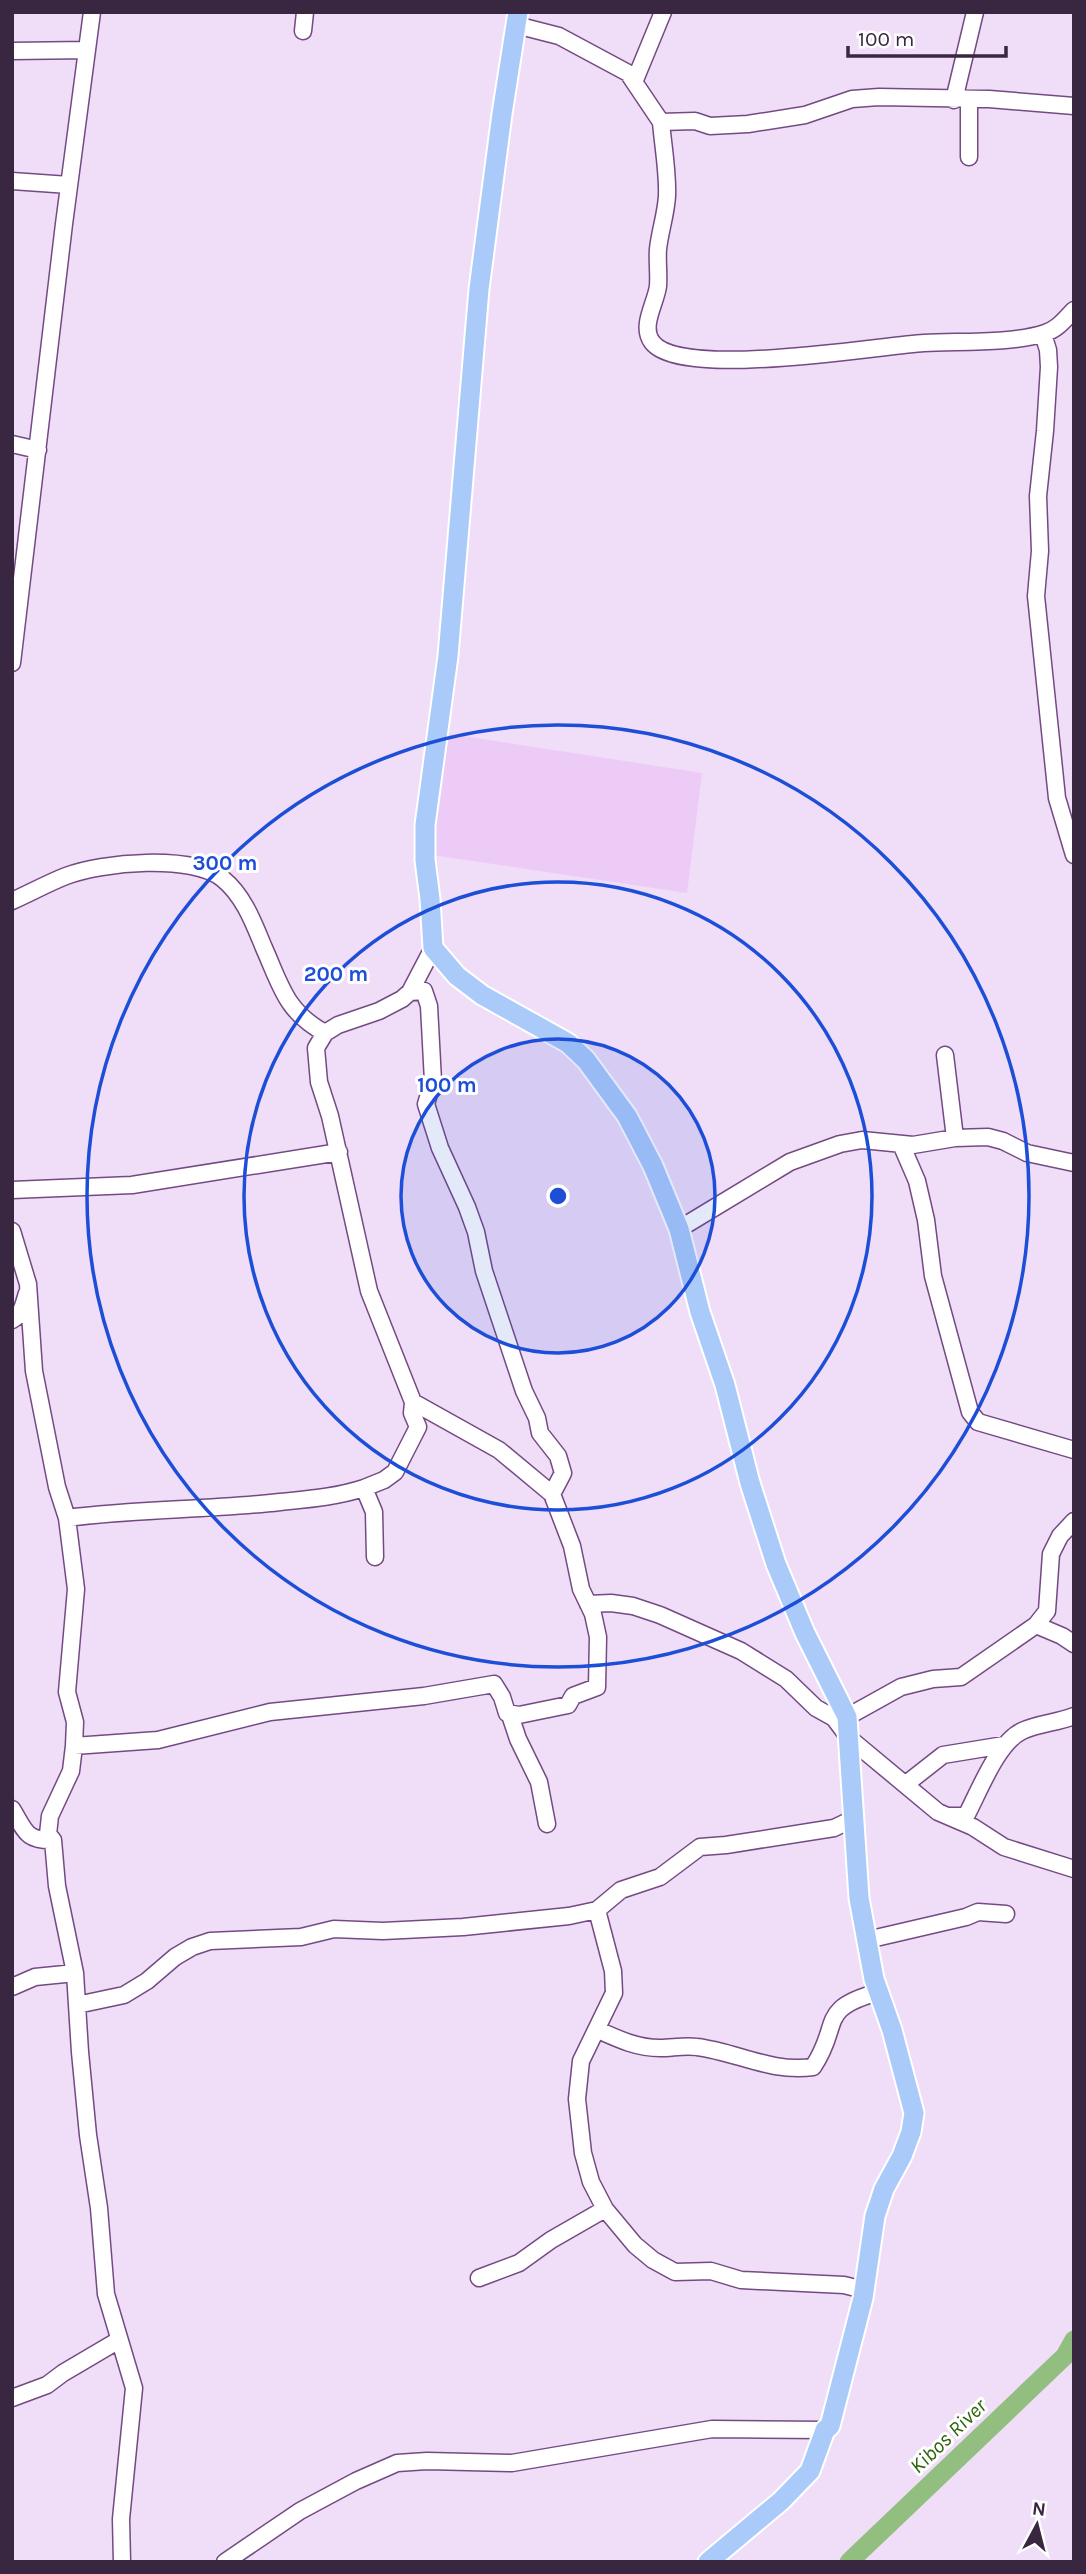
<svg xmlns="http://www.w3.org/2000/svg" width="1086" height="2574" font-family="Karla,sans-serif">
<rect width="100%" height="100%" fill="#f0ddf7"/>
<!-- built -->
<path fill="#ecccf7" d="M444 733 702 773 687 893 432 855Z"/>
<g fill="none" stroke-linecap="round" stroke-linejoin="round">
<!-- river -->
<path stroke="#92bf80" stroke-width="19" d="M849 2562 1065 2356 1074 2340"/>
<defs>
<path id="minor" d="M516 25 559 36 628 73 661 122 695 121 710 126 748 124 805 115 852 99 879 97 989 99 1074 106
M303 31 305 12
M12 51 87 50
M635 80 663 12
M954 100 975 12
M969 100V157
M661 122C663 146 668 172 667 196 666 214 660 231 658 249 657 261 659 274 658 286 656 303 640 326 652 342 680 380 875 346 924 343 960 341 1011 344 1045 333 1058 329 1065 319 1074 310
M12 181 69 185
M1043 334 1048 350 1049 367 1045 431 1038 496 1040 551 1036 596 1057 798 1074 855
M12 444 38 450
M12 663 64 224 92 12
M12 901C30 893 48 883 66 876 102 862 192 854 223 879 244 896 254 924 264 948 281 986 286 1012 325 1033
M945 1055 955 1138
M901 1144 917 1181 926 1220 933 1276 970 1412 978 1422 1074 1450
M12 1190 132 1185 339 1152
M679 1229 790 1162 840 1144 862 1140 913 1145 955 1138 988 1137 1003 1141 1027 1153 1074 1163
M12 1231 28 1284 34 1371 57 1487 67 1518 76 1589 67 1692 75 1722 74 1746 71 1771 50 1816 48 1834 53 1840 57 1886 75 1973 80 2052 88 2135 99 2208 106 2294 134 2388 121 2519 122 2562
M12 1320C22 1315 24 1303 27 1293
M413 1402 499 1450 552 1494
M364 1488 384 1480 395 1472 418 1427 412 1413 413 1402 369 1291 330 1116 319 1082 316 1048 325 1033 338 1025 379 1011 402 999 410 992 433 948
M67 1518C137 1509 209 1510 280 1502 309 1499 336 1497 364 1488L374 1512 375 1557
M588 1604 611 1603 633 1606 660 1615 741 1651 786 1679 816 1708 834 1718 849 1738 938 1812 973 1827 1004 1847 1074 1869
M1036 1625 1062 1636 1074 1644
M510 1715 518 1739 539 1782 547 1824
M847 1717 901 1687 933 1679 961 1677 1036 1625 1047 1611 1051 1554 1060 1536 1074 1521
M74 1746 158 1740 270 1712 424 1696 494 1684 502 1697 507 1713 519 1715 568 1705 573 1696 597 1687 598 1637 593 1614 581 1589 572 1546 552 1494 563 1473 558 1456 540 1433 537 1418 524 1391 484 1271 476 1232 467 1207 440 1148 426 1104 433 1081 429 1006 424 991 410 992
M906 1784 943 1755 1004 1745
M12 1809C25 1830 25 1841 53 1840
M948 1816H966C979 1792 997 1743 1022 1731 1039 1723 1057 1723 1074 1716
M597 1910 613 1971 614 1993 581 2061 577 2099 583 2153 591 2182 605 2209 635 2245 653 2260 675 2272 711 2271 741 2280 844 2285 864 2290
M867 1940 966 1917 978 1912 1006 1914
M12 1987 35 1977 75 1973
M77 2005 124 1995 147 1981 175 1957 192 1947 210 1941 301 1937 334 1929 383 1931 463 1927 569 1916 597 1910 621 1890 660 1877 700 1847 726 1845 834 1828 855 1818
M598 2030C618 2039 637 2048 660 2048 672 2048 685 2045 697 2047 737 2052 771 2073 813 2067 842 2024 816 2009 879 1992
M479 2278 519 2263 551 2240 605 2209
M12 2398 47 2385 63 2373 119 2340
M225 2562 300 2511 356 2481 397 2463 427 2461 512 2463 712 2429 825 2430"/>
<path id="major" d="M518 12 502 114 479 289 448 656 425 825V860L430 899 433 948 457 976 482 995 568 1043 586 1060 627 1116 653 1166 679 1229 700 1312 725 1385 750 1483 776 1564 805 1633 847 1717 859 1898 874 1979 892 2030 914 2113 911 2132 902 2156 884 2189 875 2216 863 2298 830 2426 825 2430 810 2471 781 2501 708 2562"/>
</defs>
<!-- minor casing -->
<use href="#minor" stroke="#744a83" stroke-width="19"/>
<!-- major casing -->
<use href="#major" stroke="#fff" stroke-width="23"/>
<!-- minor -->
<use href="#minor" stroke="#fff" stroke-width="16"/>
<!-- major -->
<use href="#major" stroke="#aacbfa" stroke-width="19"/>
</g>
<!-- distance rings -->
<circle cx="558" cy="1196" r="157" fill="#1d4ed8" fill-opacity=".12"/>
<g fill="none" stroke="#1d4ed8" stroke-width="3.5">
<circle cx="558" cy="1196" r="157"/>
<circle cx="558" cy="1196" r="314"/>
<circle cx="558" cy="1196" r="471"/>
</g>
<g text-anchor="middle" stroke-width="6" stroke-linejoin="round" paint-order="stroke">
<!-- water labels -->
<g font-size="21" font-style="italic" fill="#2c6209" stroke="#fff">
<text transform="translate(948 2436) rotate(-44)" y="7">Kibos River</text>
</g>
</g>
<circle cx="558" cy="1196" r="10" fill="#1d4ed8" stroke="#fff" stroke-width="3.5"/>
<g font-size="21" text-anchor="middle" font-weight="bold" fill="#1d4ed8" stroke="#fff" stroke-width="6" stroke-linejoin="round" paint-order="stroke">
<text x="225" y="870">300 m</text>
<text x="336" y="981">200 m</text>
<text x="447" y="1092">100 m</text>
</g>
<!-- border -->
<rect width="1086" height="2574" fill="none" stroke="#392640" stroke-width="28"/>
<!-- north arrow -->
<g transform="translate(1037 2525) rotate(7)" stroke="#ffffff" stroke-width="5" paint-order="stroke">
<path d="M0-5L12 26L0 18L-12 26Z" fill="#392640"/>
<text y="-10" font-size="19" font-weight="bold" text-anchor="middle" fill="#392640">N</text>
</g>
<!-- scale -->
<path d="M848 46v10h158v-10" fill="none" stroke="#392640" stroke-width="3.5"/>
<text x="858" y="46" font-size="21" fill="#392640" stroke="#ffffff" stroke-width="5" paint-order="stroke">100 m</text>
</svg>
